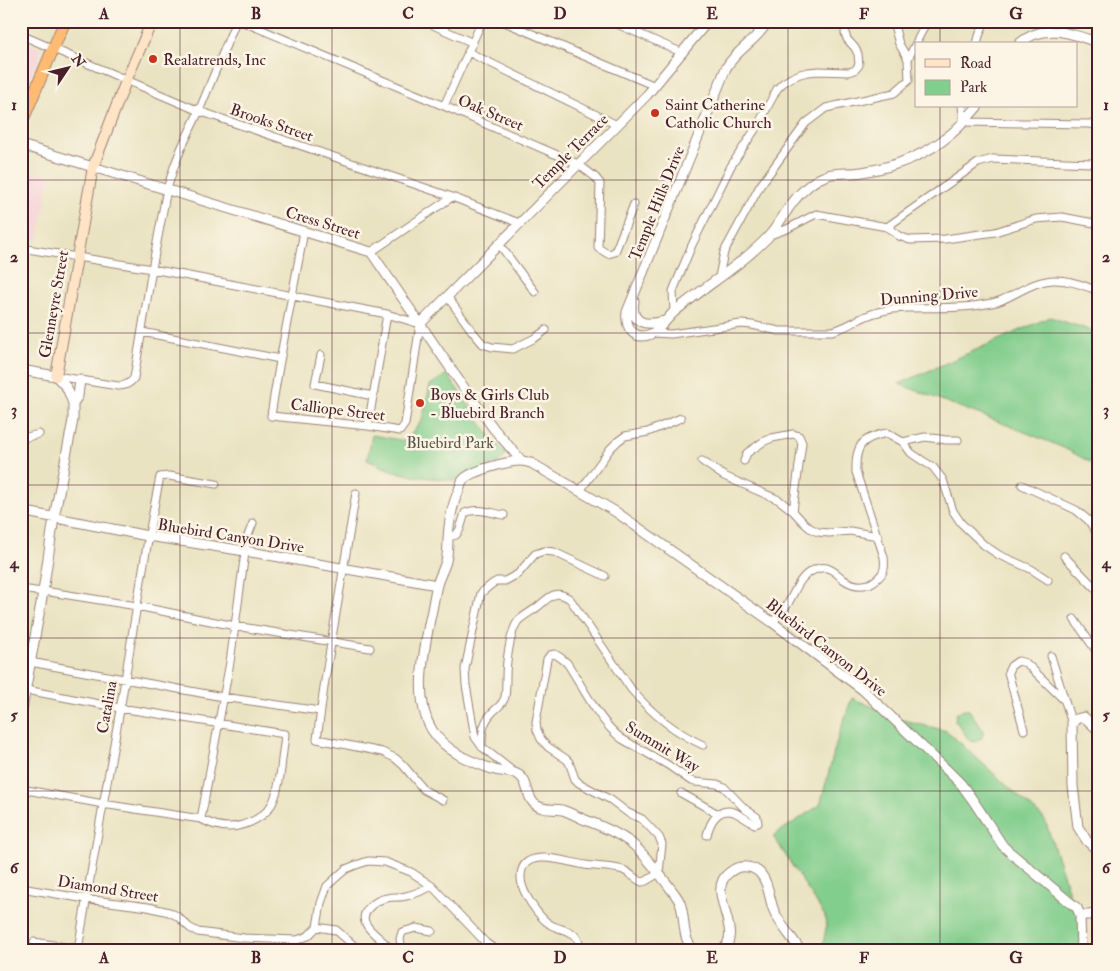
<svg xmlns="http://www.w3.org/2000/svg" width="1120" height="971" font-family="'IM FELL Double Pica',serif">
<rect width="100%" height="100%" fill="#fcf5e5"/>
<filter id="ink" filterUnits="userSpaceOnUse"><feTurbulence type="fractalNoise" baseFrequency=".02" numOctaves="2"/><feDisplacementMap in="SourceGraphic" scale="10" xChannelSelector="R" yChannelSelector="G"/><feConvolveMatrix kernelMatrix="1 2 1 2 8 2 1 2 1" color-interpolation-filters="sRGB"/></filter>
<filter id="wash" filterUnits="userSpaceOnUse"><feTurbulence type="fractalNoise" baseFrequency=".0096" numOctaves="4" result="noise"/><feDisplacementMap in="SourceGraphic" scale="20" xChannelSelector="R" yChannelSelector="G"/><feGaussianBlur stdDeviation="1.12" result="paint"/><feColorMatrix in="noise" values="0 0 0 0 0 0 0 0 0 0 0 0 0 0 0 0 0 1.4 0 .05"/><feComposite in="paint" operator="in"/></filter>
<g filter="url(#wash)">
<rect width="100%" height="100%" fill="#eae3c2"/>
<!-- built -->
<path fill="#f6cfd8" d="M21 40 39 48 40 57 24 96 21 95Z
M21 169 50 175 38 241 21 238Z"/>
<!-- green -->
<path fill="#82ce8c" stroke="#66765c" d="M1050 317 1099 333V467L1064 448 1015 428 899 384Z
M447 374 490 436 505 452V456L501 461 459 481 413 476 393 471 367 460 372 435 406 441 422 420 430 385Z
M852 698 903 720 947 731 1045 820 1088 950H822L826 928 825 916 773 836 820 805 838 737Z
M963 709 969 710 984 731 982 738 975 742 970 741 955 720 956 714Z"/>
</g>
<g filter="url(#ink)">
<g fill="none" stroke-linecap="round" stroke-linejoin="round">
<defs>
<path id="minor" d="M241 21 444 106 578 164 595 177 600 183 598 248 608 254 615 252 634 204
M424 21 473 43
M502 21 655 86
M610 21 683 53
M893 21 899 44 908 59
M21 35 199 111 452 197 519 223
M977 44 979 36 985 21
M468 52 617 125
M444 106 482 21
M962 106 964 122 1088 124 1099 125
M887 227 978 163 993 159 1091 163 1099 164
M770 235 787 229 816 214 887 227 899 236 910 240 945 239 995 232 1036 219 1062 217 1099 224
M499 244 535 292
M21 248 152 269 387 314 420 324 405 424 400 431 368 426 271 416C280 354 293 293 304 231
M371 252 452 197
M719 277 724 252 760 186 806 123 826 108 894 93 909 80 908 59 927 21
M447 296 472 331 483 344 492 347 513 349 535 338 546 330
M674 312 673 291 692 245 731 166 758 125 777 89 783 83 791 78 800 74 808 72 819 71 849 72 855 70 859 65 858 54 855 48 847 39 845 33 848 21
M142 332 280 359
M653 333 671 334 741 324 752 325 779 331H832C842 329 850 324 860 319 869 314 881 311 892 309 921 306 951 310 980 305 987 304 995 303 1002 300 1018 293 1036 280 1055 280 1070 280 1085 286 1099 291
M321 355 315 384 373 396
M56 376 118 386C125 386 130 384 134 378L152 269 167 189 174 167 181 149 199 111 236 21
M368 426 387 314
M903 442 925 437 946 440H958
M21 447 23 438 39 434
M702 461 724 476 779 500 793 511 803 522 810 528 818 532 829 533 850 531 878 536
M744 461 747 453 763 442 772 438 793 434 799 436 802 443 793 511
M1022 485 1076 510 1088 520 1099 536
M580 491 610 449 618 441 625 436 648 432 681 418
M356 493 325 680 317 739 382 752 395 758 403 765 424 790 443 800
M448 537 456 535 460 529 465 513C477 507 491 513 504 515
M1064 556 1099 592
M21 589 35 591 50 592 137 606 235 626 370 648
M1074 619 1099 655
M772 622C777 618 782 613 785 608 794 596 798 577 812 571 817 568 822 567 827 568 834 570 838 575 843 579 854 587 868 588 878 578 885 572 885 566 884 557L856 472C855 446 861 438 887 433L903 442 911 453 923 461 933 467 943 480 953 511 961 523 984 545 999 555 1031 569 1048 580
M1051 656 1072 724
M30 662 223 697 320 711
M21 689 120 708 285 734C284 746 282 757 281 769 277 798 273 816 242 825 227 830 214 826 201 819L109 805 21 789
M1024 730 1008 672 1011 666 1018 661 1026 663 1065 701
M482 747C482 735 482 724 491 714 496 708 503 705 505 697 506 691 506 684 506 677 506 664 510 631 518 621 524 615 533 611 540 605 551 595 556 590 570 599L631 689C650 712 675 732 703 745
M515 773 482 747 475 737 466 685 465 669 481 593 492 584 497 581H505L518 574 535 554 544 551 554 552 605 576
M681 793 718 814
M201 819 230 662 247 538 253 523
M21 888 86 899 148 907 169 912 177 916 190 928 198 932 244 938 297 940 308 936 317 927 321 903 327 886 338 876 346 869 356 865 368 861 385 862 411 872 432 886 486 943 496 950
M317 927 336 930 359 950
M34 942 84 950
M78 950C91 869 106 790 120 710 133 632 144 554 160 477L169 476 216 484
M390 950C385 940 372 935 366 924 359 912 375 900 387 898 393 896 400 898 406 896 415 894 424 890 432 886
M402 950 400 939 402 932 416 928 432 931
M579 950C581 930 565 932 551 925 539 918 521 892 521 878 520 845 567 862 585 865 597 867 611 866 623 870 630 873 635 879 642 882L646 881 659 873 662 844 659 837 642 819 628 813 611 800 579 783 575 779 569 762 566 759 548 747 541 739 537 730 536 722 547 659 550 655 555 654 561 658 567 663C584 688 598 721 622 739L668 765 691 781 695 782 717 784 724 787 745 809 757 817 758 823 755 824C748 821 741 815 734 812 718 807 710 822 707 835"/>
<path id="tertiary" d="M768 21C758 40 737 49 726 68L627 312C625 328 634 341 651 334 658 331 667 319 673 313 704 287 740 266 768 237 782 222 789 202 805 189 811 183 819 178 828 175 838 172 851 174 862 172 895 167 925 156 951 134 961 126 969 116 978 106
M1019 44C1044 22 1071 33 1099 43
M21 145 371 252 462 385 494 429 521 460
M634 301C630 324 646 326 664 321
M420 324 647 95 708 21
M21 370 56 376 67 388 73 403V420L54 518 43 592 21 715
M73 403 78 396 80 380
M21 511 148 536 245 551 437 585
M1099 731 1097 729 1084 717 1076 719 1072 724 1073 786 1078 827 1087 841 1099 852
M1080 915 1081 950
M1080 915H1089L1099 913
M694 950C681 939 686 918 680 903 678 897 672 891 668 885 656 870 645 854 630 842 616 832 599 825 583 819 576 816 569 812 562 810 553 808 544 811 536 805 525 798 530 780 517 774 511 771 502 772 495 770 471 762 446 752 432 730 413 699 424 652 430 619 433 608 434 596 437 585 439 577 444 569 446 561 448 553 448 546 448 538 449 522 452 505 459 490 460 487 461 482 463 480 470 471 509 461 520 461 523 461 528 462 531 463L616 512 772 622 863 690 947 770 961 784 972 799 1003 846 1012 854 1067 900 1077 908 1080 915
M722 950C746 932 703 890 730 872 734 869 737 867 741 867 747 866 754 868 759 872 769 882 769 899 774 911 780 925 792 937 800 950"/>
<path id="secondary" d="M56 376 93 167 126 81 152 21"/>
<path id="trunk" d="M21 124 65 21"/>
</defs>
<!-- minor casing -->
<use href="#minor" stroke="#9a8176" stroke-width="9"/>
<!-- tertiary casing -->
<use href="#tertiary" stroke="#9a8176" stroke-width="11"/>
<!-- secondary casing -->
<use href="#secondary" stroke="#9a8176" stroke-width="12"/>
<!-- trunk casing -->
<use href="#trunk" stroke="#9a8176" stroke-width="13"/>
<!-- minor -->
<use href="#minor" stroke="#fff" stroke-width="7"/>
<!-- tertiary -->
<use href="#tertiary" stroke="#fff" stroke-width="9"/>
<!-- secondary -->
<use href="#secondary" stroke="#ffe4c6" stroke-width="10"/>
<!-- trunk -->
<use href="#trunk" stroke="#febb71" stroke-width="11"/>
</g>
</g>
<!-- grid -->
<path fill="none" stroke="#4a1f2b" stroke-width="1" stroke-opacity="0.55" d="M180 21V950M332 21V950M484 21V950M636 21V950M788 21V950M940 21V44M940 106V950M21 180H1099M21 333H1099M21 485H1099M21 638H1099M21 791H1099"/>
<!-- markers -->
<g fill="#c8321e" stroke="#fcf5e5" stroke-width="2">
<circle cx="153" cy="59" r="5"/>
<circle cx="655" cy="113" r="5"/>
<circle cx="420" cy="403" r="5"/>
</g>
<g text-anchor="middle" stroke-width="5" stroke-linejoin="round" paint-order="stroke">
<!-- poi labels -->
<g font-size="16" fill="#4a1f2b" stroke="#fcf5e5" text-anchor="start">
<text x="163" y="65">Realatrends, Inc</text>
<text x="665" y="110">Saint Catherine<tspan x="665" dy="18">Catholic Church</tspan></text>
<text x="430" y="400">Boys &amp; Girls Club<tspan x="430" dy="18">- Bluebird Branch</tspan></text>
</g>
<!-- street labels -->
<g font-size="16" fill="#4a1f2b" stroke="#fcf5e5">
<text transform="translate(491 112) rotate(23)" y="6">Oak Street</text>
<text transform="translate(272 122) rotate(19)" y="6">Brooks Street</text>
<text transform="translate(570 151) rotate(-45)" y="6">Temple Terrace</text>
<text transform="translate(656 203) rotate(-68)" y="6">Temple Hills Drive</text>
<text transform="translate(323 222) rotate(17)" y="6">Cress Street</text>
<text transform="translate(929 295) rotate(-5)" y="6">Dunning Drive</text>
<text transform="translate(53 304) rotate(-80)" y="6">Glenneyre Street</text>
<text transform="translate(338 409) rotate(7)" y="6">Calliope Street</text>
<text transform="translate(231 535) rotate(9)" y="6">Bluebird Canyon Drive</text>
<text transform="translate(827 647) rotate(38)" y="6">Bluebird Canyon Drive</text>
<text transform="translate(106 707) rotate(-80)" y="6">Catalina</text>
<text transform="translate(663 746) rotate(31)" y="6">Summit Way</text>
<text transform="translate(108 888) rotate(9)" y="6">Diamond Street</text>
</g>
<!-- park labels -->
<g font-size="16" fill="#5b5448" stroke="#fcf5e5">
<text x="450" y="448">Bluebird Park</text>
</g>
</g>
<!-- margin -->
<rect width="1120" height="971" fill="none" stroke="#fcf5e5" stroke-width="55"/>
<!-- legend -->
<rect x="915" y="42" width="162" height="65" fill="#fcf5e5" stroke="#b59f9b"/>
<rect x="925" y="59" width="25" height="8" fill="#ffe4c6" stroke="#b59f9b"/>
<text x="960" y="68" font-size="15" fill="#4a1f2b">Road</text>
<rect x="925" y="80" width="25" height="15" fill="#82ce8c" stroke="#b59f9b"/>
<text x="960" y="92" font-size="15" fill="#4a1f2b">Park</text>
<!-- north arrow -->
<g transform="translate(68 68) rotate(55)" stroke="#fcf5e5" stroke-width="4" paint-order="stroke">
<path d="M0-4L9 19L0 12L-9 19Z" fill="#4a1f2b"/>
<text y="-8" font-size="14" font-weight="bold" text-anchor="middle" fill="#4a1f2b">N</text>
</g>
<rect x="28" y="28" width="1064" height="916" fill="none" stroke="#4a1f2b" stroke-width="2"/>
<g font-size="16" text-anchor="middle" font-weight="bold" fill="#4a1f2b">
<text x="104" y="19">A</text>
<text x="256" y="19">B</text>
<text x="408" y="19">C</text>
<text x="560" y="19">D</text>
<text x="712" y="19">E</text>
<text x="864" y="19">F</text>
<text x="1016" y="19">G</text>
<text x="14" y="110">1</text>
<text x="1106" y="110">1</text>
<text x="14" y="262">2</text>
<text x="1106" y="262">2</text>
<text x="14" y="415">3</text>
<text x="1106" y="415">3</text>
<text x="14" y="568">4</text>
<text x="1106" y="568">4</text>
<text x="14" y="720">5</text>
<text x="1106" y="720">5</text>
<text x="14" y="873">6</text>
<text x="1106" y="873">6</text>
<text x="104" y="963">A</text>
<text x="256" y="963">B</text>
<text x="408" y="963">C</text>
<text x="560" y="963">D</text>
<text x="712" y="963">E</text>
<text x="864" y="963">F</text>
<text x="1016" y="963">G</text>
</g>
</svg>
